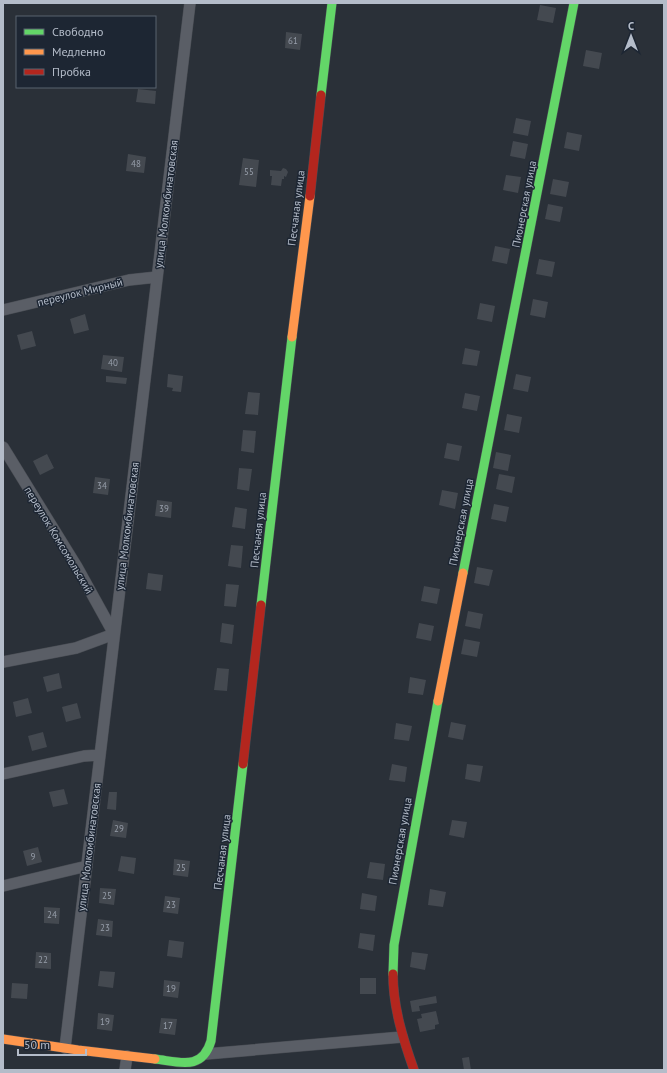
<svg xmlns="http://www.w3.org/2000/svg" width="667" height="1073" font-family="'PT Sans',sans-serif">
<rect width="100%" height="100%" fill="#2a3038"/>
<!-- building -->
<path fill="#444950" d="M540 5 556 8 553 23 537 20Z
M286 32 302 34 300 50 285 48Z
M586 50 602 53 599 69 583 66Z
M138 89 156 91 155 104 136 102Z
M516 118 531 121 528 136 513 133Z
M567 132 582 135 579 151 564 148Z
M513 141 528 144 525 159 510 156Z
M128 154 146 157 144 173 126 171Z
M243 158 259 160 256 187 239 185Z
M283 168 286 169 288 172 286 177 284 176V179H282L281 186 271 185 272 176H270V170L281 171Z
M506 175 521 177 518 193 503 190Z
M553 179 569 182 566 197 550 194Z
M548 204 563 207 560 222 545 219Z
M495 246 510 249 507 264 492 261Z
M539 259 555 262 552 277 536 274Z
M533 299 548 302 545 318 530 315Z
M480 303 495 306 492 322 477 319Z
M85 314 89 330 74 334 70 319Z
M32 331 36 346 21 350 17 335Z
M465 348 480 351 477 366 462 364Z
M103 355 124 357 122 372 101 369Z
M168 374 183 376 181 392 172 391 173 388 167 387Z
M516 374 531 377 528 392 513 389Z
M106 376 127 378 126 384 106 382Z
M248 392 260 393 258 415 245 414Z
M465 393 480 396 477 411 462 408Z
M507 414 522 417 519 433 504 430Z
M243 430 256 431 254 453 241 451Z
M447 443 462 446 459 461 444 458Z
M496 452 511 455 508 471 493 468Z
M47 454 54 468 40 475 33 461Z
M239 468 252 469 249 491 237 489Z
M499 474 515 477 512 493 496 489Z
M95 477 110 479 108 495 93 493Z
M442 490 458 493 455 509 439 505Z
M157 500 172 502 171 518 155 516Z
M494 504 509 507 506 522 491 519Z
M235 507 247 509 245 529 232 527Z
M231 545 243 546 241 568 228 566Z
M477 567 493 570 489 586 474 583Z
M148 573 163 575 161 591 146 589Z
M226 584 239 585 236 607 224 606Z
M424 586 440 589 437 604 421 601Z
M468 611 483 614 480 629 465 626Z
M222 623 234 625 232 644 220 642Z
M419 623 434 626 431 641 416 638Z
M464 639 480 642 477 657 461 654Z
M217 668 229 669 227 691 214 690Z
M59 673 62 688 47 692 43 677Z
M410 677 426 680 423 695 408 693Z
M28 698 32 713 16 717 13 702Z
M77 703 81 718 66 722 62 707Z
M451 722 466 725 463 740 448 737Z
M396 723 412 726 409 741 394 739Z
M43 732 47 747 32 751 28 736Z
M392 764 407 767 405 782 389 780Z
M467 764 483 766 480 782 465 779Z
M64 789 68 804 53 807 49 792Z
M109 792H117L116 810 107 809Z
M113 820 128 823 126 838 110 836Z
M452 820 467 822 464 838 449 835Z
M38 847 42 862 27 866 23 851Z
M121 856 136 858 134 874 118 871Z
M174 859 190 861 188 877 173 875Z
M370 862 385 864 383 880 367 878Z
M100 888 116 889 114 905 99 903Z
M430 889 446 892 443 907 428 905Z
M362 893 377 896 375 911 360 909Z
M165 896 180 898 178 914 163 912Z
M44 907 60 908 59 924 44 923Z
M98 919 113 921 112 937 96 935Z
M360 933 375 935 373 951 358 948Z
M169 940 184 942 182 958 167 956Z
M36 952 51 953V969L35 968Z
M412 952 428 954 425 970 410 967Z
M100 971 115 972 113 988 98 986Z
M360 978H376V994H360Z
M164 980 180 982 178 998 163 996Z
M12 983 28 984 27 999 11 998Z
M436 996 437 1003 419 1006 420 1011 412 1012 410 1001Z
M436 1011 439 1024 435 1025V1029L420 1032 417 1019 422 1018 421 1014Z
M98 1013 114 1015 112 1031 97 1029Z
M161 1018 177 1019 175 1035 159 1033Z
M469 1057 471 1070H464L462 1058Z"/>
<g fill="none" stroke-linecap="round" stroke-linejoin="round">
<defs>
<path id="street" d="M3 310 129 280 157 277
M3 447 77 567 114 634 76 648 3 662
M3 774 84 756 100 755
M3 886 87 866
M65 1048 190 3
M206 1054 402 1037
M125 1070 127 1056"/>
<path id="fast" d="M321 95 332 3
M463 573 574 3
M261 605 292 337
M393 974 394 945 438 701
M155 1059C180 1062 202 1071 211 1041L243 764"/>
<path id="slow" d="M292 337 310 196
M438 701 463 573
M3 1039 78 1050 155 1059"/>
<path id="jam" d="M310 196 321 95
M243 764 261 605
M393 974C393 1007 403 1039 414 1070"/>
</defs>
<!-- street casing -->
<use href="#street" stroke="#484c53" stroke-width="12"/>
<!-- fast casing -->
<use href="#fast" stroke="#484c53" stroke-width="10"/>
<!-- slow casing -->
<use href="#slow" stroke="#484c53" stroke-width="10"/>
<!-- jam casing -->
<use href="#jam" stroke="#484c53" stroke-width="10"/>
<!-- street -->
<use href="#street" stroke="#5a5e66" stroke-width="11"/>
<!-- fast -->
<use href="#fast" stroke="#63d668" stroke-width="9"/>
<!-- slow -->
<use href="#slow" stroke="#ff974d" stroke-width="9"/>
<!-- jam -->
<use href="#jam" stroke="#b3261e" stroke-width="9"/>
</g>
<g text-anchor="middle" stroke-width="3" stroke-linejoin="round" paint-order="stroke">
<!-- number labels -->
<g font-size="9" fill="#989fab">
<text x="293" y="44">61</text>
<text x="136" y="167">48</text>
<text x="249" y="175">55</text>
<text x="113" y="366">40</text>
<text x="102" y="489">34</text>
<text x="164" y="512">39</text>
<text x="119" y="832">29</text>
<text x="33" y="860">9</text>
<text x="181" y="871">25</text>
<text x="107" y="899">25</text>
<text x="171" y="908">23</text>
<text x="52" y="918">24</text>
<text x="105" y="931">23</text>
<text x="43" y="963">22</text>
<text x="171" y="992">19</text>
<text x="105" y="1025">19</text>
<text x="168" y="1029">17</text>
</g>
<!-- street labels -->
<g font-size="11" fill="#b4bcc9" stroke="#1d2633">
<text transform="translate(166 204) rotate(-83)" y="4">улица Молкомбинатовская</text>
<text transform="translate(524 204) rotate(-79)" y="4">Пионерская улица</text>
<text transform="translate(296 208) rotate(-83)" y="4">Песчаная улица</text>
<text transform="translate(80 292) rotate(-14)" y="4">переулок Мирный</text>
<text transform="translate(461 522) rotate(-79)" y="4">Пионерская улица</text>
<text transform="translate(127 526) rotate(-83)" y="4">улица Молкомбинатовская</text>
<text transform="translate(258 530) rotate(-84)" y="4">Песчаная улица</text>
<text transform="translate(59 540) rotate(59)" y="4">переулок Комсомольский</text>
<text transform="translate(400 841) rotate(-80)" y="4">Пионерская улица</text>
<text transform="translate(89 847) rotate(-83)" y="4">улица Молкомбинатовская</text>
<text transform="translate(222 852) rotate(-83)" y="4">Песчаная улица</text>
</g>
</g>
<!-- border -->
<rect width="667" height="1073" fill="none" stroke="#b4bcc9" stroke-width="8"/>
<!-- legend -->
<rect x="16" y="16" width="140" height="72" fill="#1d2633" stroke="#59626f"/>
<rect x="24" y="29" width="20" height="6" fill="#63d668" stroke="#59626f"/>
<text x="52" y="36" font-size="12" fill="#b4bcc9">Свободно</text>
<rect x="24" y="49" width="20" height="6" fill="#ff974d" stroke="#59626f"/>
<text x="52" y="56" font-size="12" fill="#b4bcc9">Медленно</text>
<rect x="24" y="69" width="20" height="6" fill="#b3261e" stroke="#59626f"/>
<text x="52" y="76" font-size="12" fill="#b4bcc9">Пробка</text>
<!-- north arrow -->
<g transform="translate(631 36)" stroke="#1d2633" stroke-width="3" paint-order="stroke">
<path d="M0-3L7 15L0 10L-7 15Z" fill="#b4bcc9"/>
<text y="-6" font-size="11" font-weight="bold" text-anchor="middle" fill="#b4bcc9">С</text>
</g>
<!-- scale -->
<path d="M18 1049v6h68v-6" fill="none" stroke="#b4bcc9" stroke-width="2"/>
<text x="24" y="1049" font-size="12" fill="#b4bcc9" stroke="#1d2633" stroke-width="3" paint-order="stroke">50 m</text>
</svg>
